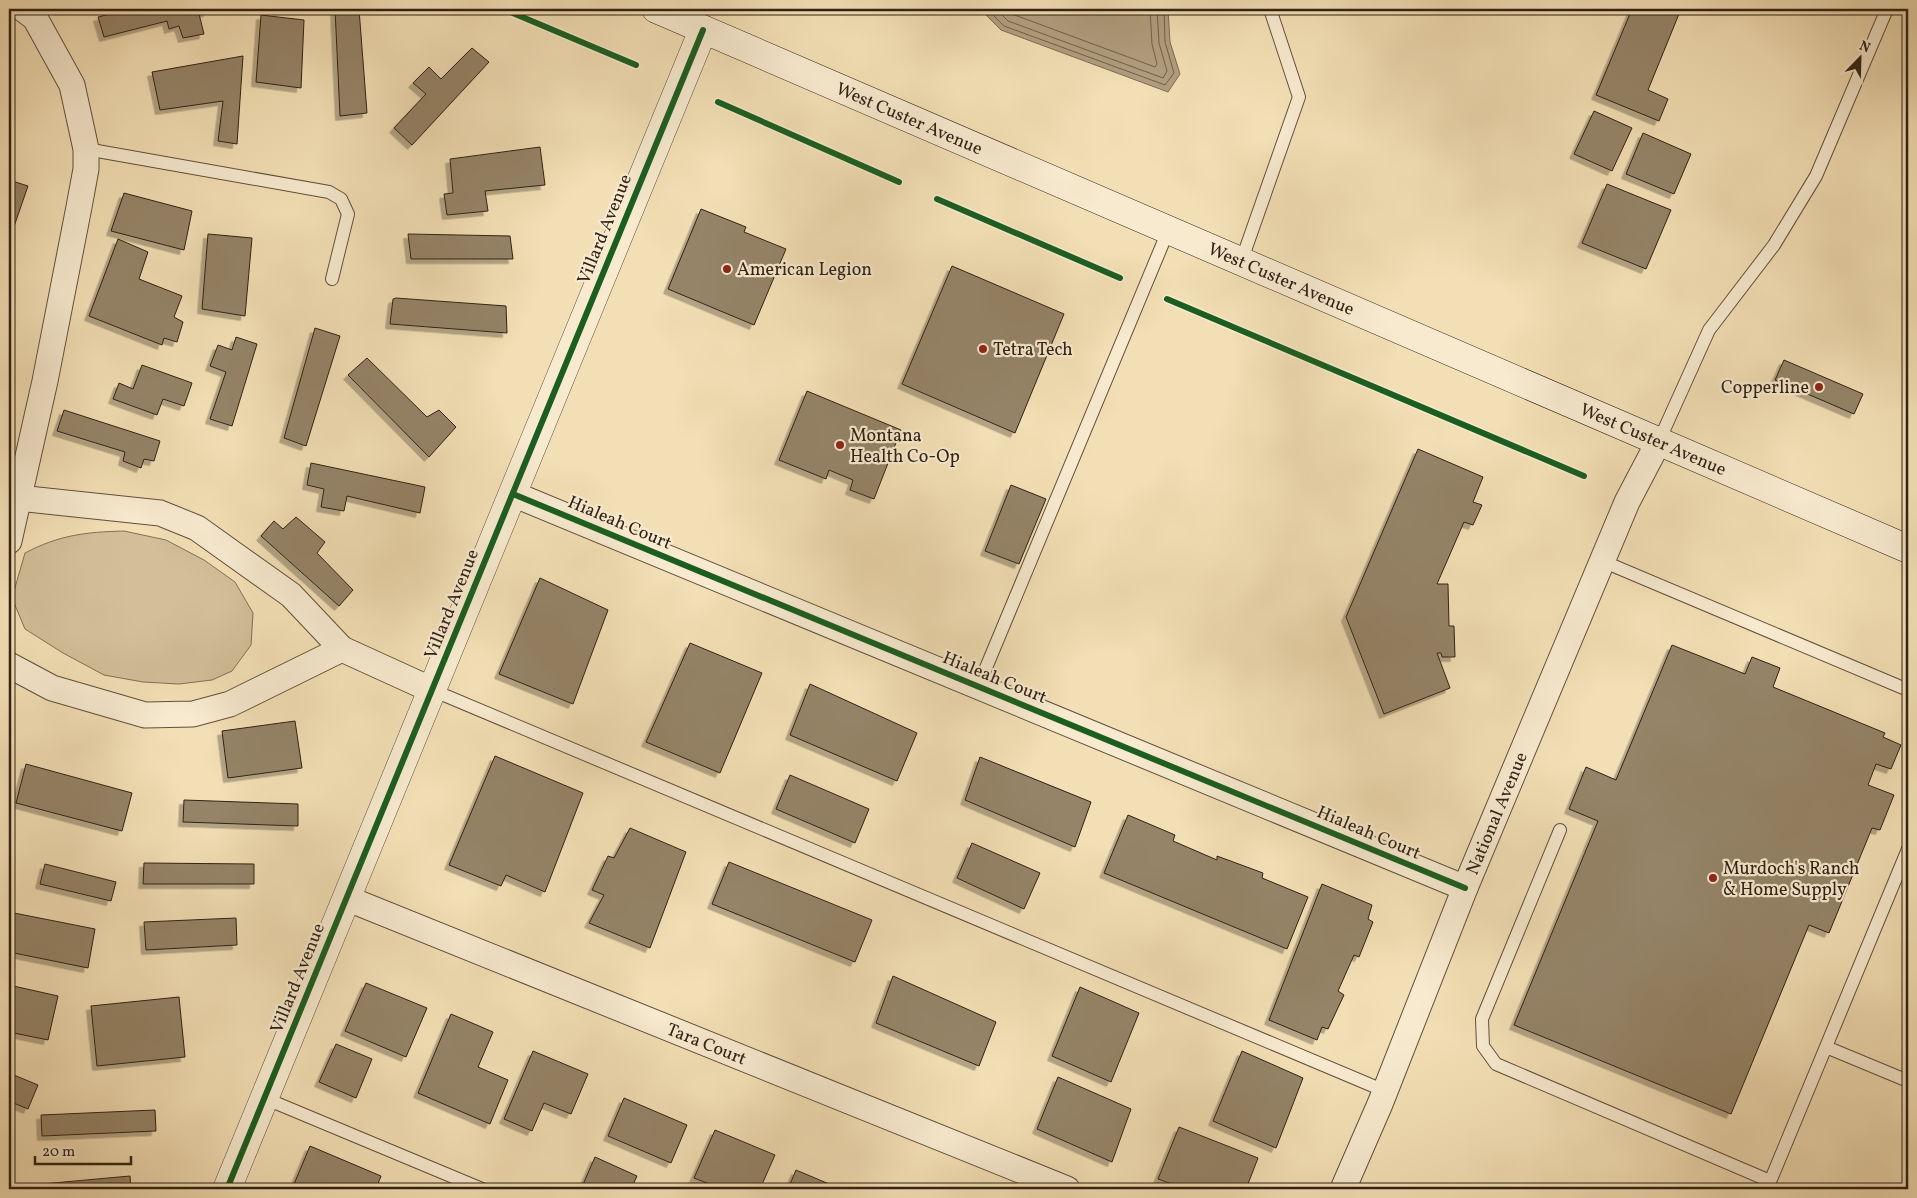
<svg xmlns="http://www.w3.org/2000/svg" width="1917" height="1198" font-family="Vollkorn,serif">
<defs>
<filter id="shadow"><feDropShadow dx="-4.5" dy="4.5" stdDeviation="0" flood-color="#0004"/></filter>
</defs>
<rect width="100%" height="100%" fill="#f3dfb5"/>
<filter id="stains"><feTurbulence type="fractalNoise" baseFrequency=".004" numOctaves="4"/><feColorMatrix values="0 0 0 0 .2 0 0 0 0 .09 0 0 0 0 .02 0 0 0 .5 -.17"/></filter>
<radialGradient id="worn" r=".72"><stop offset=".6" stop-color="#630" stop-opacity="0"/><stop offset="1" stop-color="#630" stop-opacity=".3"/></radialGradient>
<!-- green -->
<path fill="#d2bf9a" stroke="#817058" d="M124 531 166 540 204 560 235 582 253 613 251 645 232 671 212 680 179 684 143 682 104 675 63 653 25 629 12 598 25 553C59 535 86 532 124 531Z"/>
<!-- water -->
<path fill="#b19e7f" stroke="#7d6c55" d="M980 9H1168L1170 42 1180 74 1168 92 1001 30Z"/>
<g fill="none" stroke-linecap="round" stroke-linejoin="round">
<!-- shore -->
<path stroke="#70604a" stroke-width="1" d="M987 9 1004 26 1165 85 1174 73 1165 42 1164 9
M996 9 1008 21 1163 78 1167 71 1159 43 1157 9
M1006 9 1012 14 1155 67 1157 64 1152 44 1150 9"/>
</g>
<!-- building -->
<path fill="#958468" stroke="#302115" filter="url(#shadow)" d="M130 9H207L208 12 199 14 204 34 183 38 179 26 169 29 167 21 104 37 98 17Z
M335 9H359L367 113 340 116Z
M1632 9H1681L1648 90 1668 99 1659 121 1596 95Z
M261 15 304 20 301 88 256 82Z
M472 48 489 62 412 145 394 128 426 94 413 83 429 67 441 79Z
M243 56 237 144 218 141 223 101 160 110 152 72Z
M1594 111 1632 128 1612 171 1574 154Z
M1643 133 1691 154 1674 194 1626 174Z
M540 147 545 185 485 191 488 211 447 215 444 194 453 193 450 159Z
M9 180 28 186 9 241Z
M1607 184 1671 210 1646 269 1582 243Z
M124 193 192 211 184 250 111 231Z
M701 209 746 227 744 232 786 249 754 325 668 289Z
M208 234 252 238 245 316 202 309Z
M408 234 510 236 513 259H411Z
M118 239 148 252 139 279 182 296 174 317 183 322 177 342 164 338 162 345 89 316Z
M952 266 1064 314 1015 433 902 384Z
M396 298 506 306 507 333 390 324 393 299Z
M315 328 340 336 306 446 284 438Z
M236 337 257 344 232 426 210 419 226 372 210 366 218 345 232 350Z
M367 358 427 417 439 410 456 427 429 457 348 375Z
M1784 360 1863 394 1854 414 1775 380Z
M142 365 192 383 184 406 163 399 157 415 113 399 119 383 133 389Z
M807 391 901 430 874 499 850 490 853 480 829 470 826 479 779 460Z
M64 410 160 441 154 461 144 459 141 468 123 461 125 452 57 431Z
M1418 449 1483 477 1473 502 1482 505 1473 525 1464 522 1437 584H1448L1449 626H1454L1455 657H1442L1441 653H1437L1450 688 1384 714 1346 617Z
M311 463 425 487 420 513 347 496 344 511 321 507 324 489 307 485Z
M1011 485 1046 499 1019 564 985 551Z
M296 517 325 542 317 553 353 590 339 606 261 536 274 521 283 529Z
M540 578 608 610 573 704 499 674Z
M690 643 762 673 720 773 646 742Z
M1672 645 1745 674 1752 657 1780 668 1773 687 1885 733 1883 737 1901 745 1891 769 1876 764 1868 785 1894 795 1880 830 1872 828 1829 933 1809 925 1731 1114 1514 1025 1598 821 1569 809 1586 767 1616 780Z
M810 684 917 733 897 781 790 735Z
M295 721 302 768 228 778 222 731Z
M495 756 583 793 545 892 506 875 501 886 449 865Z
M980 757 1091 802 1075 847 965 800Z
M26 764 132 793 122 831 16 803Z
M790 775 869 809 855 843 776 809Z
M184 800 298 804V826L183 822Z
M1128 815 1175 835 1173 841 1217 860V856L1263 873 1262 878 1308 897 1287 949 1104 873Z
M630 828 686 852 650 948 589 923 604 895 592 890 608 856 614 858Z
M972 843 1040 873 1024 909 957 878Z
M729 862 872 920 855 962 712 904Z
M144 863 254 864V884H143Z
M45 864 116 882 111 901 40 884Z
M1322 884 1372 905 1368 919 1373 922 1359 957 1354 955 1338 991 1344 995 1328 1029 1322 1027 1317 1040 1269 1020Z
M9 912 95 929 88 968 9 952Z
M236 918 237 945 146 950 144 922Z
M893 976 996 1022 979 1066 876 1023Z
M366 983 427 1008 406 1057 345 1031Z
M9 985 58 996 48 1040 9 1032Z
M1080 987 1139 1013 1111 1082 1052 1056Z
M179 997 185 1057 97 1066 91 1006Z
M451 1014 493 1032 478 1067 508 1080 490 1124 418 1093Z
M336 1044 372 1059 356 1098 319 1082Z
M533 1051 588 1074 571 1114 544 1103 532 1131 504 1119Z
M1242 1051 1303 1078 1276 1148 1213 1121Z
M9 1073 38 1085 28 1109 9 1101Z
M1058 1077 1131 1109 1112 1162 1037 1129Z
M624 1098 687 1125 671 1163 608 1136Z
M155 1110 156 1131 42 1136 41 1115Z
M1179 1127 1258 1158 1246 1189H1186L1158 1179Z
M715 1130 775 1155 760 1189H722L694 1178Z
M310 1146 381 1176 376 1189H292Z
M595 1157 637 1176 631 1189H581Z
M796 1170 841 1189H788Z
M130 1176 131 1189H21L20 1186Z"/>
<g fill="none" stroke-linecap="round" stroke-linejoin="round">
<defs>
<path id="service" d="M86 149 329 192 341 199 348 214 332 279
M1241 262 1299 97 1270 9
M1659 441 1709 330 1774 245 1816 176 1887 9
M1602 561 1908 690
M978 687 1168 231
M432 690 1385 1091
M1560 830 1482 1019 1483 1046 1496 1064 1770 1181
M1826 1047 1908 1081
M264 1098 482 1189
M1767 1189 1908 849"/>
<g id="minor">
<path d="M513 494 1465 888"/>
<path d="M9 497 160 513 197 528 291 595 342 649"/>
<path d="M9 541 45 381 79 207 86 169V149L72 85 35 18 23 9"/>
<path d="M9 665 52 688 145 715 193 714 230 704 342 649 432 690"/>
<path id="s1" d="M346 898 1067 1189"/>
<path id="s2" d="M1343 1189 1380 1104 1465 888 1627 502 1659 441"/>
</g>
<path id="tertiary" d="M227 1189 703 30"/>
<g id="secondary">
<path id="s3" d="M656 9 1908 549"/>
</g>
</defs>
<!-- service casing -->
<use href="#service" stroke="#61503d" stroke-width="14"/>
<!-- minor casing -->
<use href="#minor" stroke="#61503d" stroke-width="27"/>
<!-- tertiary casing -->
<use href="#tertiary" stroke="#61503d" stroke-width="29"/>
<!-- secondary casing -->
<use href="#secondary" stroke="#302115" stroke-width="29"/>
<!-- service -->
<use href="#service" stroke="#f7eacf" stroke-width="12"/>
<!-- minor -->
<use href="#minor" stroke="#f7eacf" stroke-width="25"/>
<!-- tertiary -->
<use href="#tertiary" stroke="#f7eacf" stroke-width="28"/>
<!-- secondary -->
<use href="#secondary" stroke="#f7eacf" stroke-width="28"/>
<defs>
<path id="cycleway" d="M503 9 636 65
M718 102 899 182
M937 199 1120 278
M1167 299 1584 476
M513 494 1465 888
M227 1189 703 30"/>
</defs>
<!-- cycleway casing -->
<use href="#cycleway" stroke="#f7eacf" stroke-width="9"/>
<!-- cycleway -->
<use href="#cycleway" stroke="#1b5e20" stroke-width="6"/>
</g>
<!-- markers -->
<g fill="#8f2418" stroke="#f7eacf" stroke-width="2">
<circle cx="727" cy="269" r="5"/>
<circle cx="983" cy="349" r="5"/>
<circle cx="1819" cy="387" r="5"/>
<circle cx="840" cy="445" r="5"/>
<circle cx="1713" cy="878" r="5"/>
</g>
<g text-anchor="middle" stroke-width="4.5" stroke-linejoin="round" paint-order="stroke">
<!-- street labels -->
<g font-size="18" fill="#302115" stroke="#f7eacf">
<text dy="6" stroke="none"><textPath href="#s3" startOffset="276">West Custer Avenue</textPath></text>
<text transform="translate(604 229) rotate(-68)" y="6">Villard Avenue</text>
<text dy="6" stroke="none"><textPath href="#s3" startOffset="681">West Custer Avenue</textPath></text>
<text dy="6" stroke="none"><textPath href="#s3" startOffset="1086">West Custer Avenue</textPath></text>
<text transform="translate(620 522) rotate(23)" y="6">Hialeah Court</text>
<text transform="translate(451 604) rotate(-68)" y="6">Villard Avenue</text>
<text transform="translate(995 677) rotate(22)" y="6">Hialeah Court</text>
<text dy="6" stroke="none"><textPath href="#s2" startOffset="406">National Avenue</textPath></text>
<text transform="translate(1369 832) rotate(23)" y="6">Hialeah Court</text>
<text transform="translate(297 978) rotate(-68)" y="6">Villard Avenue</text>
<text dy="6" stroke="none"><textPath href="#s1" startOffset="389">Tara Court</textPath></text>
</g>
<!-- poi labels -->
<g font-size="18" fill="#302115" stroke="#f7eacf" text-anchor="start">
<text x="737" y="275">American Legion</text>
<text x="993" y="355">Tetra Tech</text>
<text x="1809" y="393" text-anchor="end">Copperline</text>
<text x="850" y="441">Montana<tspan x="850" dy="21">Health Co-Op</tspan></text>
<text x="1723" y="874">Murdoch's Ranch<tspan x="1723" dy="21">&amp; Home Supply</tspan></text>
</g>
</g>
<!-- margin -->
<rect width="1917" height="1198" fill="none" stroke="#f3dfb5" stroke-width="30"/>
<rect x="10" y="10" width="1897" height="1178" fill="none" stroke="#302115" stroke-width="2.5"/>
<rect x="15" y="15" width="1887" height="1168" fill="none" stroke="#302115"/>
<!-- north arrow -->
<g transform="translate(1860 58) rotate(23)" stroke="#f7eacf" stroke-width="4" paint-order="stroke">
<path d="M0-4L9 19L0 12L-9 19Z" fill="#302115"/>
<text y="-8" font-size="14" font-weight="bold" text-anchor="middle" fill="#302115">N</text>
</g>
<!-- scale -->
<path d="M35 1156v8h96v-8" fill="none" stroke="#302115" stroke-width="2.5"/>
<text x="42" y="1156" font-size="15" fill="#302115" stroke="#f7eacf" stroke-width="4" paint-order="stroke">20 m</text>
<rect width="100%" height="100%" filter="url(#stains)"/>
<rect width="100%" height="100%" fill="url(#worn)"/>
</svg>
